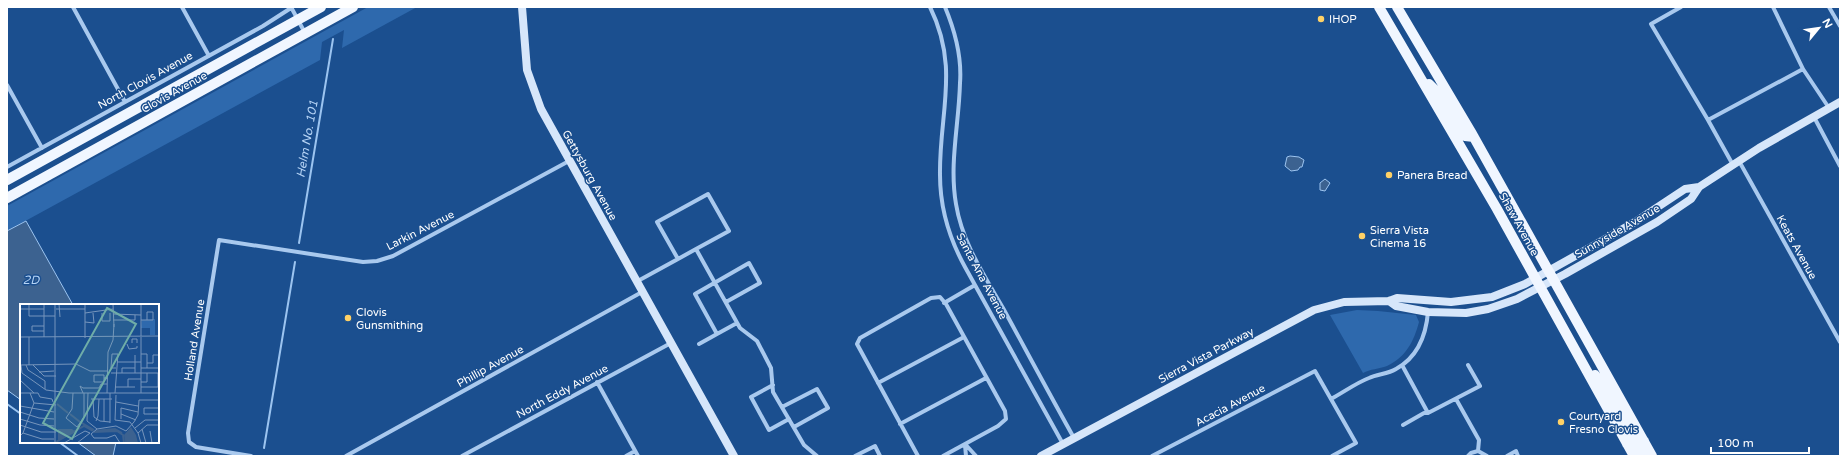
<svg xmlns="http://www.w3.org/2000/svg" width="1847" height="463" font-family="'Varela Round',sans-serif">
<rect width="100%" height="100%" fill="#1b4f8f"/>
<!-- green -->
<path fill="#2e69ad" d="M368 7H417L342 48 344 30 322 42 320 60 7 231V206Z
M1357 310 1378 311 1416 315 1419 322C1414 341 1406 357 1387 366 1379 369 1370 369 1363 373L1330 315Z"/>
<!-- water -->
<path fill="#3c6290" stroke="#9cc4f0" d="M1290 156 1299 157 1304 160 1302 167H1300L1298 170 1291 171 1285 166 1287 157Z
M1325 179 1330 183 1325 191 1320 190V183Z
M26 221 73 305H21V400L7 390V231Z
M77 442H116L113 456H96Z"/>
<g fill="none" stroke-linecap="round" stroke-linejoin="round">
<!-- stream -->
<path stroke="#9cc4f0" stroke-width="2" d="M299 243 333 39
M7 404 21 414
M59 442 78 456
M264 448 295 262"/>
<!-- street -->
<path stroke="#a9c9ee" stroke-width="4" d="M73 7 125 102
M182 7 209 56
M291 7 305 33
M930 7C960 68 939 113 940 175 940 209 949 238 965 267L1063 444
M945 7C955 31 962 57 960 83 959 124 949 164 956 204 962 242 984 275 1003 308 1027 352 1050 395 1074 438
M1681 7 1651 24 1708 120 1803 69
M1773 7 1803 69 1829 108
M1829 7 1840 26
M7 85 42 148
M1814 117 1840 166
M1708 120 1733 165
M1739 161 1840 342
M7 167 263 26 291 8
M678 259 696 249
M636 282 678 259 657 222 708 194 729 231 696 249 740 328 757 341 771 368 773 392 804 445 817 456
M726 302 760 283 749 263 695 294 717 334 737 323
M944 303 975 285
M699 344 717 334
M1402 365 1428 413H1424L1403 425
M597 382 638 456
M878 383 964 337
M773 385 751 397 769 430 789 419
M1331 399C1344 392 1356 383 1369 378 1378 374 1388 374 1396 369 1418 357 1426 336 1428 312
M1456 399 1479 440 1478 451
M782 407 817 389 828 408 794 427
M1428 413 1480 386 1468 365
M900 424 986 378
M965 444 976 456
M965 445 966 456
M251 456 196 447 189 442 188 433 219 240 363 262 377 261 393 256 569 161
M346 456 642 292
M462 456 671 343
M626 456 635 451
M855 456 875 446 880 456
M918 456 857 344 860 338 931 298 940 297 946 304 1005 411 1006 419 998 426 943 456
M1152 456 1315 371 1356 443 1332 456
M1468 456 1471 453 1478 451 1487 456
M1507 456 1516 451 1518 456"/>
<!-- secondary -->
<path stroke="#d6e6fa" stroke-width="8" d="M522 7 527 70 541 109 734 456
M1389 301 1396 306 1428 312 1466 313 1488 309 1517 299 1565 274 1657 222 1691 199 1699 187 1759 148 1840 102
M1041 456 1314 310 1344 302 1389 301 1397 298 1451 302 1492 297 1525 284 1593 246 1635 222 1685 189 1699 187"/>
<!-- primary -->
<path stroke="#f0f6ff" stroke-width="10" d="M1379 7 1497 209 1634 456
M1397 7 1471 132 1652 456
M1429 84 1439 94 1462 133 1465 136 1474 137
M7 180 321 7
M7 198 353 7
M1595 375 1605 388 1633 438 1637 441H1644
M1627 444 1635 445 1643 456"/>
</g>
<!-- markers -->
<g fill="#ffd166" stroke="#1b4f8f" stroke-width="1.5">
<circle cx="1321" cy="19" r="4"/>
<circle cx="1389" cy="175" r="4"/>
<circle cx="1362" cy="236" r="4"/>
<circle cx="348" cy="318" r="4"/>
<circle cx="1561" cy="422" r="4"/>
</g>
<g text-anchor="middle" stroke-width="3" stroke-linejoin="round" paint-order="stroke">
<!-- poi labels -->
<g font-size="11" fill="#fff" stroke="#1b4f8f" text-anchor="start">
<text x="1329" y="23">IHOP</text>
<text x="1397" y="179">Panera Bread</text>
<text x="1370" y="234">Sierra Vista<tspan x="1370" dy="13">Cinema 16</tspan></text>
<text x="356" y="316">Clovis<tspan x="356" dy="13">Gunsmithing</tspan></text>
<text x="1569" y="420">Courtyard<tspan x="1569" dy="13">Fresno Clovis</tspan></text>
</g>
<!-- street labels -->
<g font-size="11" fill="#fff" stroke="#1b4f8f">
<text transform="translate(145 80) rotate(-29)" y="4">North Clovis Avenue</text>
<text transform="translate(174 92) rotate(-29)" y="4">Clovis Avenue</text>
<text transform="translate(590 175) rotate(61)" y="4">Gettysburg Avenue</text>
<text transform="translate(1519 224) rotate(61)" y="4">Shaw Avenue</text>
<text transform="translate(420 230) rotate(-27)" y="4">Larkin Avenue</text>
<text transform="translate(1617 231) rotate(-30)" y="4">Sunnyside Avenue</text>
<text transform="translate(1797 247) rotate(61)" y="4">Keats Avenue</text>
<text transform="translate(982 276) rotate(62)" y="4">Santa Ana Avenue</text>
<text transform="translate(194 340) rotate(-81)" y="4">Holland Avenue</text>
<text transform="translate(1206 355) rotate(-28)" y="4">Sierra Vista Parkway</text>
<text transform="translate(490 366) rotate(-29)" y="4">Phillip Avenue</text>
<text transform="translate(562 391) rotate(-28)" y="4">North Eddy Avenue</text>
<text transform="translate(1230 405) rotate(-28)" y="4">Acacia Avenue</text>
</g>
<!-- water labels -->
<g font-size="12" font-style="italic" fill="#b5d3f5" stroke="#1b4f8f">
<text transform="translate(307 139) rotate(-80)" y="4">Helm No. 101</text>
<text x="31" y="284">2D</text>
</g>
</g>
<!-- overview -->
<g transform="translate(20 304)">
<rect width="139" height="139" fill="#1b4f8f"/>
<path d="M135 15V31H130V24H121L122 16Z" fill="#2e69ad"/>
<path d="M111 123 116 131 118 139H105L104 131ZM38 125H52L56 128 38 137Z" fill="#3c6290"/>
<path fill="none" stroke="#3c6290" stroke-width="2" d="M37 100 48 109M50 110 60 118M62 119 74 126M75 127 95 125 102 129M74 128 97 127 103 131 104 139M36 138 64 122 73 127"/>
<path fill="none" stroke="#7695bc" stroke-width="1" d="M9 0V12H35M39 0 40 13M93 0 94 23M121 0V32M0 5H24M36 5H65M65 9 93 5M82 9V17H90V9M93 10 121 11M93 16H115V11M121 16H133V8H127V16M65 18 74 19 73 9M24 27H12V22H24M0 33 139 32M24 33V0M65 34V0M112 39V35H117V39M107 40 109 45 117 44V42M121 50H127V64M97 58H121M127 59H133V51H139M0 61 56 60 70 67H88M1 61 2 69 26 86 49 89H139M6 61 8 66 25 77V85M9 61V33M13 61 24 72H36M121 64H139M139 64V51M19 68 34 67M91 69H139M102 69V64H115M115 69V51M88 75 84 74V71H74V78H84V74H88M0 76 14 89M121 78H127V69M95 83H115M108 83V75H121M121 83H139M138 83V69M0 89H18L20 93 32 95 33 98M53 89 52 105 46 114 57 123 64 113V89M63 89 60 82 63 84H79L81 80H87M68 89 67 117 77 125M87 89 88 48 93 36 94 20M95 89 98 50H92L91 64H96M121 89V33M71 95H92M73 95 74 113 80 117 90 118M96 98 118 102M14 99 36 101M0 102 34 108M139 104H124V110H139M0 108 19 114 34 115M101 110 116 116M0 115 20 121 34 122M101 115V104L118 108M95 116 110 118 118 129 121 139M95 116 96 91M76 117 78 112 79 95M84 117V95M90 119V89M0 121 21 128H36M96 122 106 127 114 118 118 111 119 96H139M96 122 77 125 71 130 74 134H87L95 131 100 139M115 124 125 116H139M122 125 126 139H132M130 127 132 139M3 129 14 99 10 89M118 129 127 121H139M0 132 3 129 22 135H34M35 139V0M44 139 65 127 70 129 57 139"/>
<path fill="#6fada8" fill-opacity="0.15" stroke="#6fada8" stroke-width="2" d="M87 4 116 20 52 135 23 119Z"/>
<rect width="139" height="139" fill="none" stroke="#fff" stroke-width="2"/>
</g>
<!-- border -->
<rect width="1847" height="463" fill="none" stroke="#ffffff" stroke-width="16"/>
<!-- north arrow -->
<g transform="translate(1819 28) rotate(61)" stroke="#1b4f8f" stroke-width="3" paint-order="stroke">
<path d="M0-3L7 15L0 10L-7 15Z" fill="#ffffff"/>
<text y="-6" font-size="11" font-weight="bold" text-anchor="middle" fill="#ffffff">N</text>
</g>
<!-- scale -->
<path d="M1711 447v6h98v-6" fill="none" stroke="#ffffff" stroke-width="2"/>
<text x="1717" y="447" font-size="12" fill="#ffffff" stroke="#1b4f8f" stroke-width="3" paint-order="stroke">100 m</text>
</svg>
